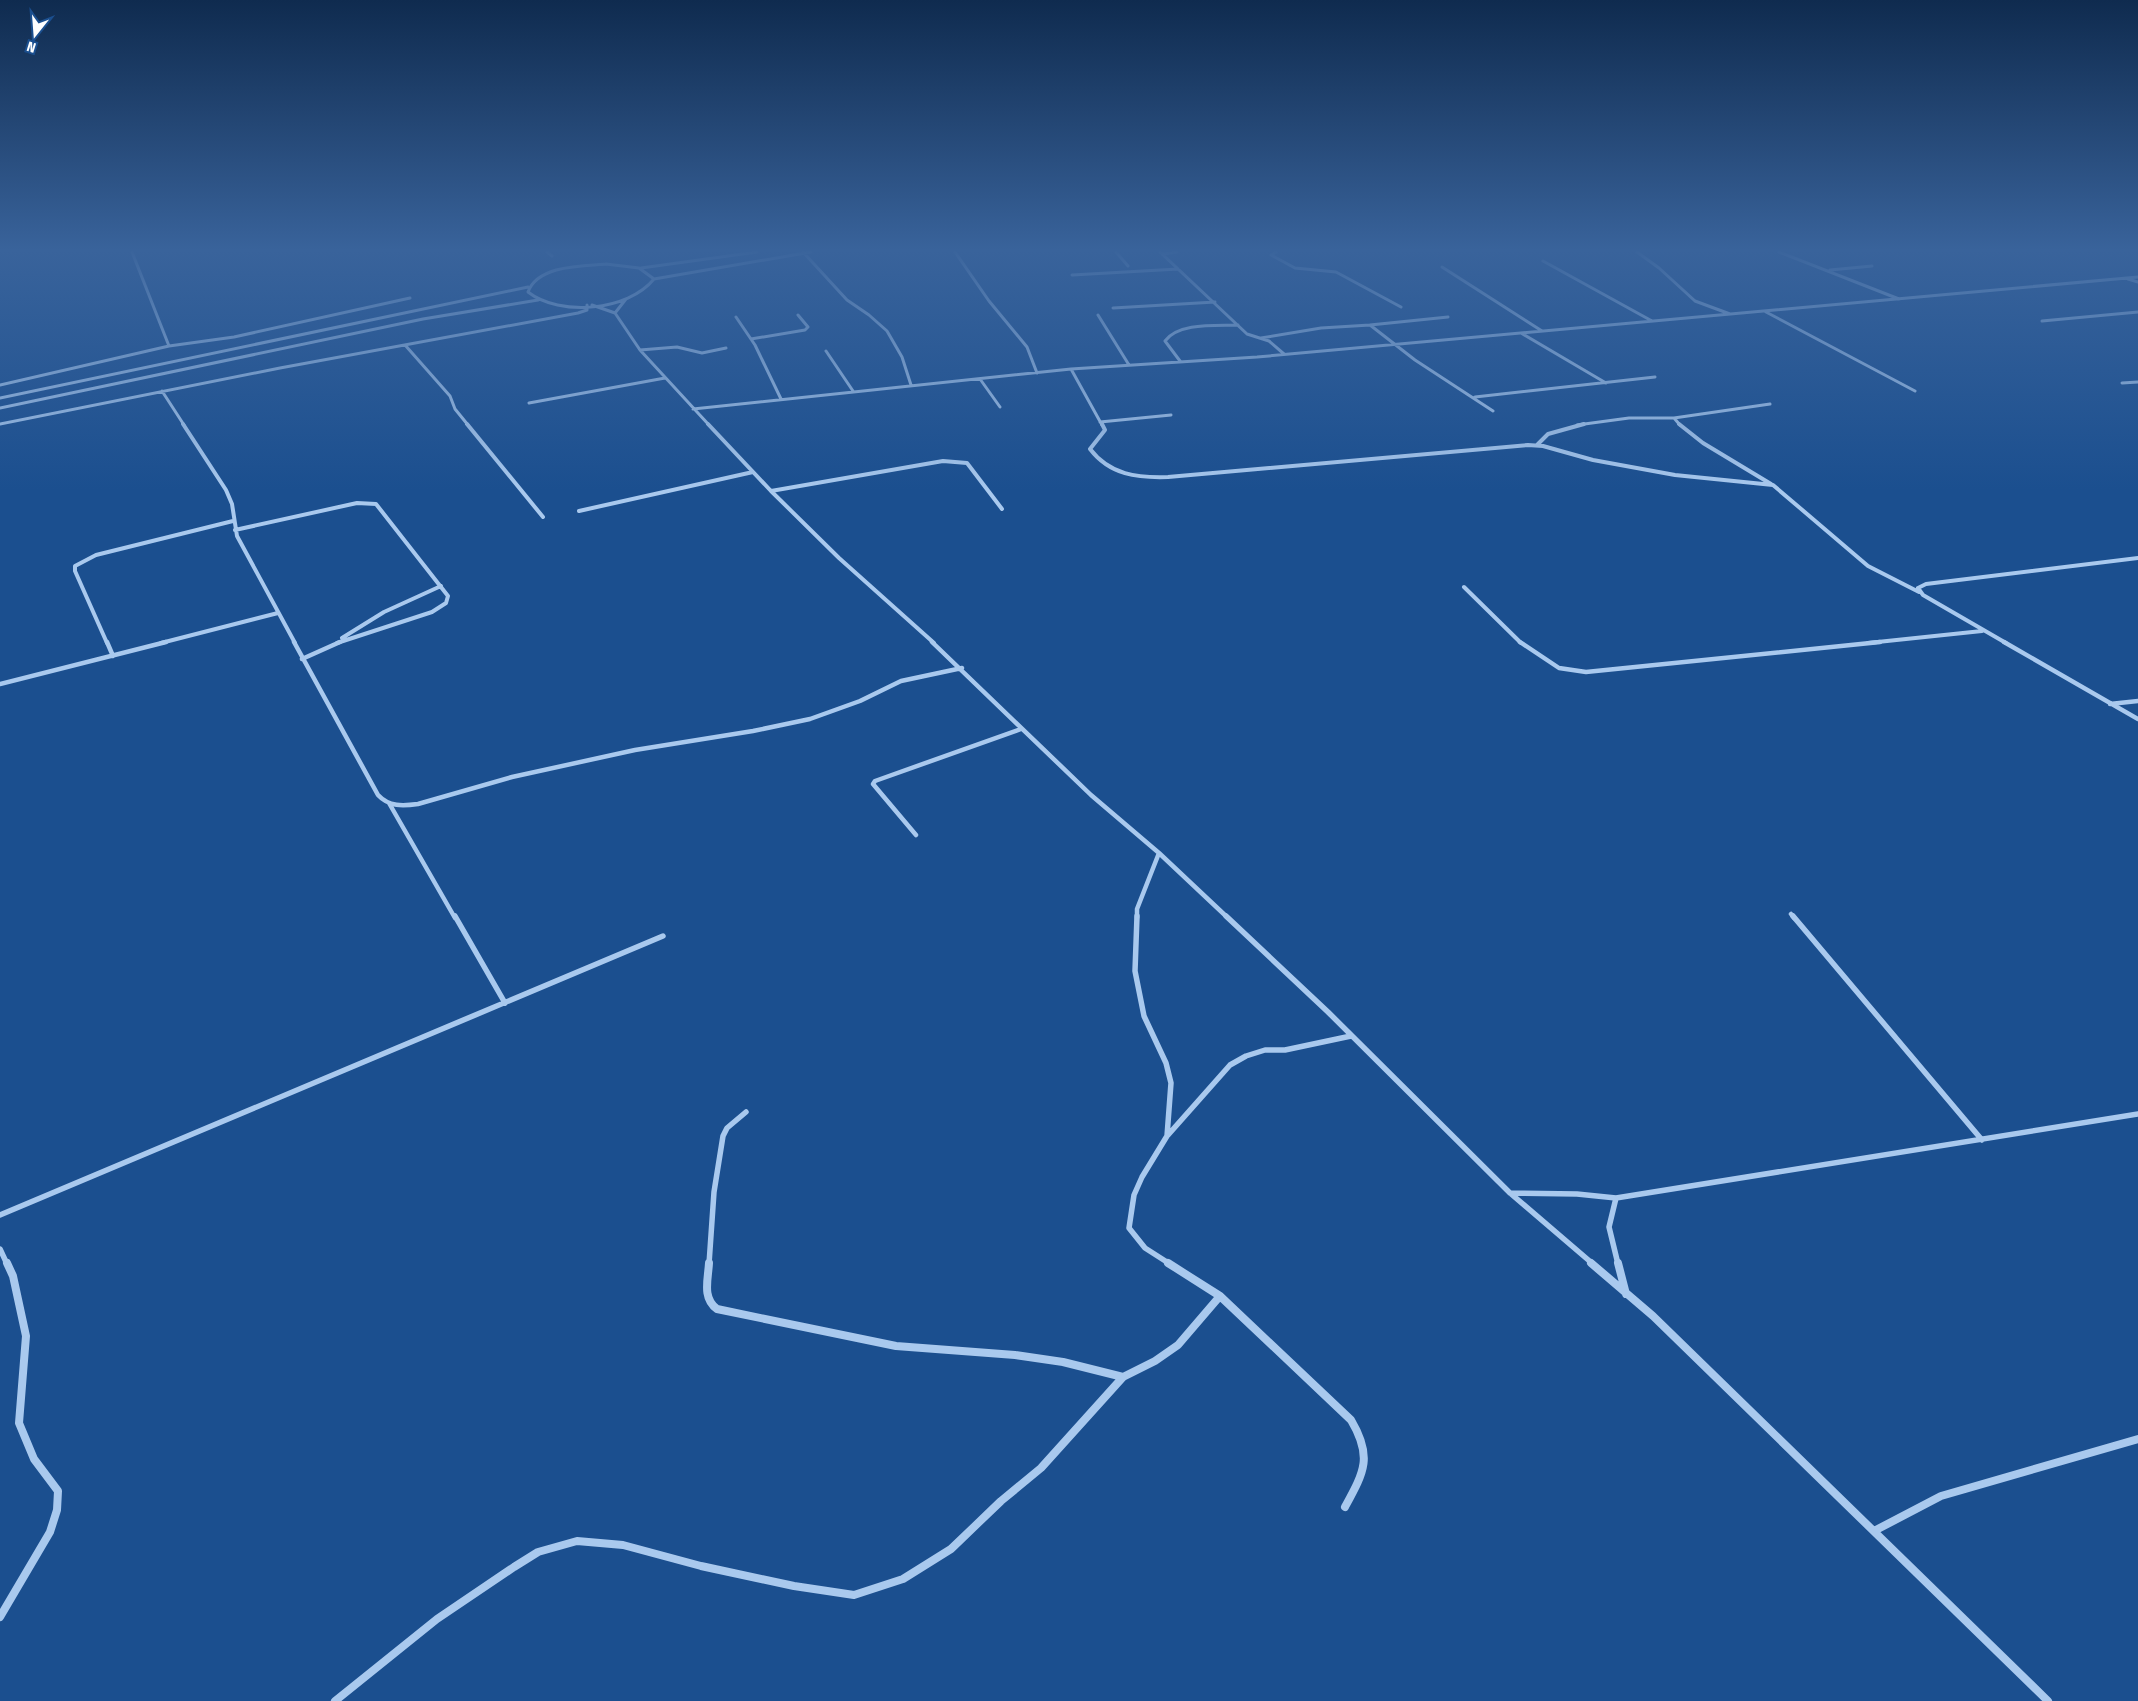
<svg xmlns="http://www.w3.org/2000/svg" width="2138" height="1701" font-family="'Fira Sans Condensed',sans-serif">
<rect width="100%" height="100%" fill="#1b4f8f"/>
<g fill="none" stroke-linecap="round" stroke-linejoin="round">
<!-- street-far4 -->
<path stroke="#a9c9ee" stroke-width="3" d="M547 252 552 256
M803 252 847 300 869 315 887 331 902 357 911 385
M955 252 989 301 1027 347 1037 373
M1116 252 1128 266
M1160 252 1247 334 1269 341 1284 354
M1276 252 1271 255 1295 268 1336 272 1401 307
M1637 252 1659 268 1695 301 1730 314
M1779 252 1899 299
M1162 254 1177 252
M1543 261 1652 321
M606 264 639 268 654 279C628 311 560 317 528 292 538 265 582 266 606 264Z
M1442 267 1542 331
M641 268 757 252
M1830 270 1872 266
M1072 275 1178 269
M654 279 811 252
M2128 279 2138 282
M592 305 615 313 640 350 709 425
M1113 308 1215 302
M1766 312 1915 391
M615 313 626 299
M1098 315 1129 365
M736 317 755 345 781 399
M2042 321 2138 312
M1370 325 1448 317
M1521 333 1606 383
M1261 338 1321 328 1370 325 1415 360 1493 411
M751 339 805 330 808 327 798 315
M405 345 450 396 455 409 468 425
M169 346 234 337 410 298
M640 350 677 347 702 353 726 348
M826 351 853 391
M1180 361 1165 341C1179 322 1217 326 1238 325
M1071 369 1102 425
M980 379 1000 407
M2122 383 2138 382
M0 385 169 346 132 252
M162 391 184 425
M1475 397 1655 377
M0 398 528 287
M529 403 665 378
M0 408 423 319 538 300
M693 409 1071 369 1257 357 2138 277
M1100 422 1171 415
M0 424 280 368 578 313 587 310V305
M1577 425 1629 418H1674
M1680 425 1674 418 1770 404"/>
<!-- street-far3 -->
<path stroke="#a9c9ee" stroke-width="4" d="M183 424 226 490 232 504 237 536 295 643
M467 424 543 517
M708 424 771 491 839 558 934 643
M1102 424 1105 430 1090 449C1110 475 1137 478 1168 477L1528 445 1543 446 1593 460 1675 475 1773 485 1868 566 1919 592
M1679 424 1703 443 1771 484
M1537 445 1548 434 1584 424
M771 491 943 461 967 463 1002 509
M579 511 753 472
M235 530 357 503 376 504 448 596 446 603 432 612 337 643
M1464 587 1521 643
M342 638 384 612 441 586
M107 643 75 571V566L96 555 233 521
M161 643 278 613
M1868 643 1982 631
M2006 643 1923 595 1918 588 1926 584 2138 558"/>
<!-- street-far2 -->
<path stroke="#a9c9ee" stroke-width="4.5" d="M107 642 113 656
M294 642 378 795C389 807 403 806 418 804L512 777 635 750 753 731 810 719 860 701 901 681 962 668
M932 642 1091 795 1159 853 1228 918
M1520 642 1559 668 1586 672 1880 642
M2004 642 2138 719
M302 659 340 642
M0 684 166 642
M2110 704 2138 701
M389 803 455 918
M916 835 873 784 875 781 1021 729
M1791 914 1794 918
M1137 918V909L1159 853"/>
<!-- street-far1 -->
<path stroke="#a9c9ee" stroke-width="5.5" d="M455 916 505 1003
M1137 916 1135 971 1144 1016 1166 1063 1171 1083 1167 1136 1142 1177 1134 1195 1129 1228 1145 1248 1170 1264
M1226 916 1328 1012 1510 1193 1593 1264
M1793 916 1982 1140
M1168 1135 1230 1065 1246 1056 1265 1050H1285L1351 1036
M1510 1193 1577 1194 1616 1198 2138 1114
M1616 1198 1609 1227 1618 1264
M0 1215 663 936
M0 1249 7 1264
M709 1264 714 1192 723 1136 727 1128 746 1112"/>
<!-- street -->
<path stroke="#a9c9ee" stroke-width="8" d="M709 1263C708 1280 702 1298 717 1309L896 1346 1015 1355 1063 1362 1123 1377
M1591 1263 1653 1316 2048 1701
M1618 1263 1626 1294
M1220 1296 1351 1420C1373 1457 1364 1472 1345 1507
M1874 1531 1941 1496 2138 1439
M0 1617 50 1532 57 1510 58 1491 34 1459 19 1423 26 1336 13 1276 7 1263
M335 1701 437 1619 514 1567 538 1552 577 1541 623 1545 701 1566 794 1586 854 1595 903 1579 951 1549 1001 1501 1041 1468 1123 1377 1155 1361 1178 1345 1220 1296 1168 1263"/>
</g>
<!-- sky -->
<linearGradient id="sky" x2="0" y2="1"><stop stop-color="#0f2b4f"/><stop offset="0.51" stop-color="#39639b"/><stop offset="1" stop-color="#39639b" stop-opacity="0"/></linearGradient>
<rect width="2138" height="490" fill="url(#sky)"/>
<!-- north arrow -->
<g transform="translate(35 35) rotate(197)" stroke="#1b4f8f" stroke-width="4" paint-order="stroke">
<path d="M0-4L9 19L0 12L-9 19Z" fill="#ffffff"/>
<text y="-8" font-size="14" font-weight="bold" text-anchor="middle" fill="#ffffff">N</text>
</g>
</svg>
